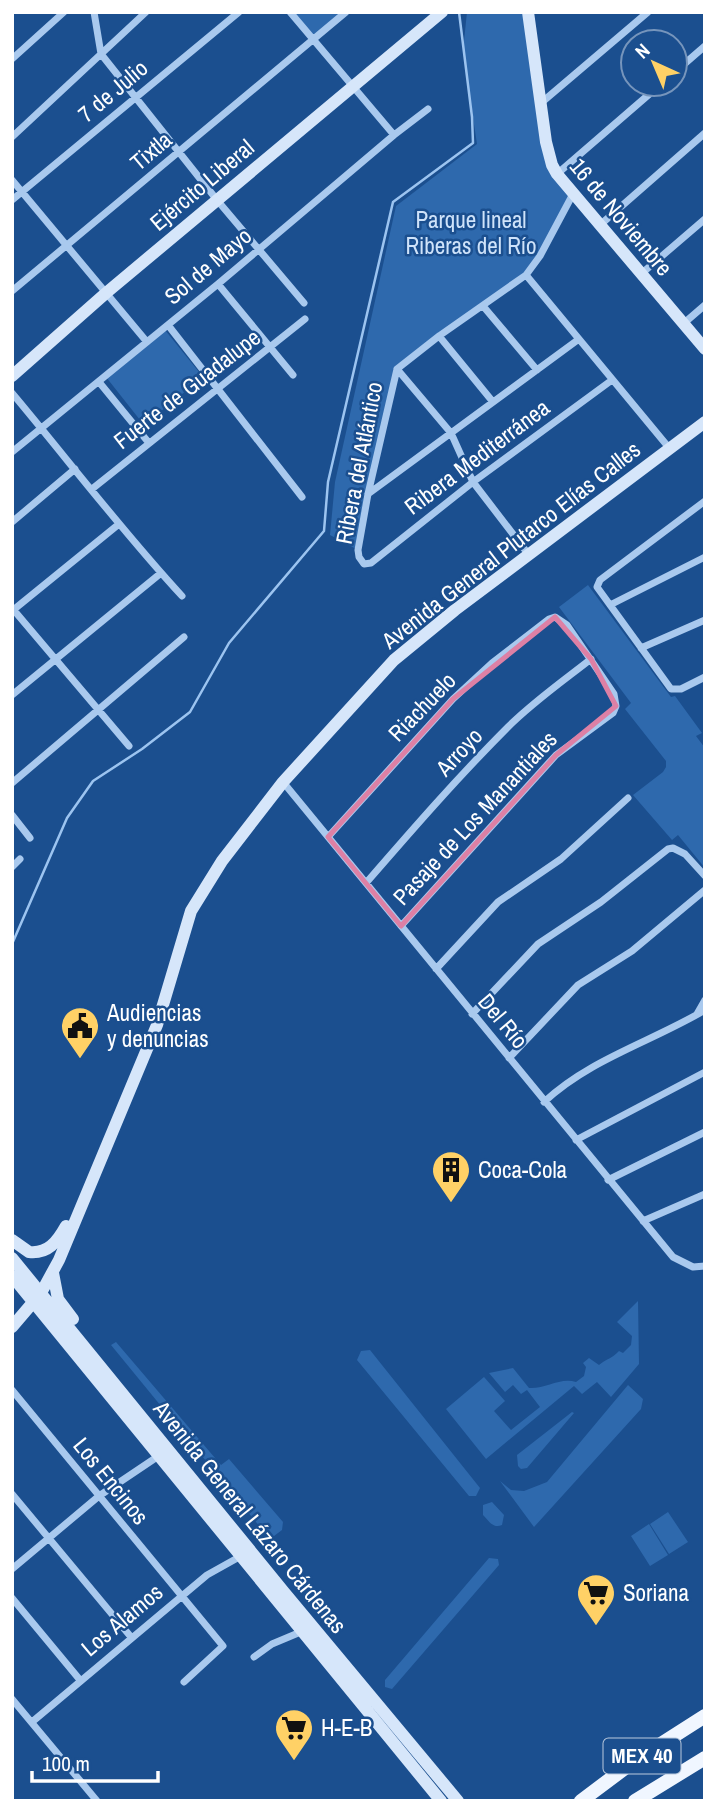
<svg xmlns="http://www.w3.org/2000/svg" width="717" height="1813" font-family="'Archivo Narrow',sans-serif">
<rect width="100%" height="100%" fill="#1b4f8f"/>
<!-- green -->
<path fill="#2e69ad" d="M290 12H346L314 40Z
M467 12H528L546 142 573 194 532 268 397 369 358 550 330 535 335 482 396 206 477 144 463 51Z
M165 330 203 377 144 425 106 377Z
M588 585 671 697 675 696 702 733 696 736 705 748V868L678 835 672 840 633 795 663 772 666 767V761L625 709 631 703 559 607Z
M638 1301 639 1364 611 1397 597 1382 582 1394 574 1386 486 1459 446 1409 484 1377 505 1401 494 1411 511 1430 540 1407 527 1390 521 1394 513 1385 505 1392 489 1373 513 1368 529 1388C546 1389 560 1377 576 1382L584 1376 586 1367 583 1363 589 1358 599 1365C606 1359 613 1358 619 1351L623 1353 631 1345 632 1336 617 1322Z
M116 1342 221 1465 229 1459 283 1522 282 1530 270 1539 111 1345Z
M370 1350 480 1488 476 1496H469L357 1360 361 1351Z
M628 1385 643 1399 641 1409 534 1527 500 1481 511 1490 524 1491 547 1482Z
M572 1412 574 1413 527 1468 521 1469 518 1466 517 1455Z
M492 1502 504 1515 502 1525C493 1529 489 1521 483 1515V1505Z
M668 1512 688 1542 669 1554 650 1524Z
M649 1524 668 1555 650 1566 631 1536Z
M489 1558 498 1559 499 1565 392 1689 385 1687V1680Z"/>
<g fill="none" stroke-linecap="round" stroke-linejoin="round">
<!-- stream -->
<path stroke="#9cc4f0" stroke-width="2.5" d="M12 944 67 818 93 781 142 749 190 712 229 643 324 531 328 482 393 202 473 143 472 117 459 12"/>
<!-- street -->
<path stroke="#a9c9ee" stroke-width="7" d="M94 12 101 54 217 200 304 303
M290 12 394 135
M12 59 64 12
M675 72 705 46
M541 103 648 12
M12 137 146 12
M557 174 661 84
M12 180 147 342
M573 194 540 256 526 275 439 336 397 369 368 494 358 550 359 557 364 564 371 563 473 482 612 380
M12 200 239 12
M600 225 705 133
M641 274 705 219
M526 275 670 449
M218 284 293 375
M12 291 346 12
M483 306 537 370
M683 324 705 305
M168 325 302 497
M439 336 493 402
M397 369 451 433 473 482 529 555
M99 382 149 443
M12 393C69 461 122 531 182 596
M12 452 218 284 394 135 428 109
M92 489 305 319
M368 494 579 339
M705 501 600 580 597 587 671 689H681L705 677
M12 522 75 469
M610 605 705 557
M12 608 129 746
M12 611 119 524
M641 648 705 620
M12 695 161 573
M283 782 673 1257 693 1267 705 1266
M12 783 184 637
M12 815 30 838
M328 837 453 699 492 663 549 619 555 617 567 625 614 694 616 706 613 713 556 755 401 926
M12 867 20 859
M366 883C412 830 458 777 508 727 533 702 563 681 591 659
M436 969 498 902 561 859 628 798
M472 1014 538 944 601 902 668 849 673 848 685 854 705 876
M697 1014 705 1000
M509 1058 578 985 632 951 705 890
M544 1102C590 1059 651 1042 705 1010
M576 1140 705 1072
M608 1180 705 1132
M643 1221 705 1194
M12 1390 223 1646 184 1682
M12 1494 131 1637
M12 1569 99 1496 160 1455
M12 1598 80 1680
M254 1657 272 1644 303 1631
M12 1699 97 1801
M32 1722 207 1575 241 1556"/>
<!-- secondary -->
<path stroke="#d6e6fa" stroke-width="12" d="M528 12 546 142 552 165 557 174 705 349
M12 376 106 293 442 12
M12 1240 29 1252C48 1254 57 1242 66 1226
M12 1258 284 1592 458 1801
M53 1273 58 1299 73 1319
M12 1276 441 1801
M12 1327 41 1293 59 1260 157 1025 191 911 222 861 283 782 394 660 455 610 705 422"/>
<!-- primary -->
<path stroke="#f0f6ff" stroke-width="14" d="M581 1801 633 1762 705 1716
M635 1801 705 1758"/>
</g>
<!-- marked area -->
<path fill="none" stroke="#dd80a5" stroke-width="5" stroke-linejoin="round" d="M555 617 591 659 616 706 556 755 401 926 328 837 453 699Z"/>
<!-- icons -->
<defs>
<symbol id="civic-pin" viewBox="-11 -11 22 30"><path d="M0 17L-7.5 6A9.5 9.5 0 1 1 7.5 6Z" fill="#ffd166" stroke="#1b4f8f"/><path d="M-.6-6.5H3V-4.5H.6V-3L4-1V1h2V6H-6V1h2V-1L-.6-3ZM-1.2 2.5V6h2.4V2.5Z" fill="#111"/></symbol>
<symbol id="building-pin" viewBox="-11 -11 22 30"><path d="M0 17L-7.5 6A9.5 9.5 0 1 1 7.5 6Z" fill="#ffd166" stroke="#1b4f8f"/><path d="M-4-6H4V6H1V3H-1V6H-4ZM-2.5-4.3h1.7v1.8h-1.7ZM.8-4.3h1.7v1.8H.8ZM-2.5-1h1.7V.8h-1.7ZM.8-1h1.7V.8H.8Z" fill="#111"/></symbol>
<symbol id="supermarket-pin" viewBox="-11 -11 22 30"><path d="M0 17L-7.5 6A9.5 9.5 0 1 1 7.5 6Z" fill="#ffd166" stroke="#1b4f8f"/><path d="M-6-5.5h2.5l.6 2H6L4.5 2H-2.5L-4.4-4H-6ZM-1.5 3.2a1.3 1.3 0 1 0 .1 0ZM3 3.2a1.3 1.3 0 1 0 .1 0Z" fill="#111"/></symbol>
</defs>
<g fill-rule="evenodd">
<use href="#civic-pin" x="58" y="1004" width="44" height="60"/>
<use href="#building-pin" x="429" y="1148" width="44" height="60"/>
<use href="#supermarket-pin" x="574" y="1571" width="44" height="60"/>
<use href="#supermarket-pin" x="272" y="1706" width="44" height="60"/>
</g>
<g text-anchor="middle" stroke-width="5" stroke-linejoin="round" paint-order="stroke">
<!-- shield labels -->
<rect fill="#1b4f8f" stroke="#bbcadd" stroke-width="2" x="603.5" y="1738.5" width="77" height="35" rx="5"/>
<g font-size="21" font-weight="bold" fill="#fff">
<text x="642" y="1763">MEX 40</text>
</g>
<!-- street labels -->
<g font-size="23" fill="#fff" stroke="#1b4f8f">
<text transform="translate(113 91) rotate(-40)" y="8">7 de Julio</text>
<text transform="translate(151 151) rotate(-40)" y="8">Tixtla</text>
<text transform="translate(202 185) rotate(-40)" y="8">Ejército Liberal</text>
<text transform="translate(621 217) rotate(50)" y="8">16 de Noviembre</text>
<text transform="translate(208 266) rotate(-40)" y="8">Sol de Mayo</text>
<text transform="translate(187 389) rotate(-38)" y="8">Fuerte de Guadalupe</text>
<text transform="translate(477 457) rotate(-37)" y="8">Ribera Mediterránea</text>
<text transform="translate(359 463) rotate(-79)" y="8">Ribera del Atlántico</text>
<text transform="translate(511 545) rotate(-38)" y="8">Avenida General Plutarco Elías Calles</text>
<text transform="translate(422 707) rotate(-46)" y="8">Riachuelo</text>
<text transform="translate(459 752) rotate(-47)" y="8">Arroyo</text>
<text transform="translate(475 818) rotate(-47)" y="8">Pasaje de Los Manantiales</text>
<text transform="translate(503 1021) rotate(50)" y="8">Del Río</text>
<text transform="translate(111 1481) rotate(51)" y="8">Los Encinos</text>
<text transform="translate(250 1517) rotate(51)" y="8">Avenida General Lázaro Cárdenas</text>
<text transform="translate(122 1620) rotate(-40)" y="8">Los Alamos</text>
</g>
<!-- park labels -->
<g font-size="23" fill="#cfe3fa" stroke="#1b4f8f">
<text x="471" y="228">Parque lineal<tspan x="471" dy="26">Riberas del Río</tspan></text>
</g>
<!-- poi labels -->
<g font-size="23" fill="#fff" stroke="#1b4f8f" text-anchor="start">
<text x="107" y="1021">Audiencias<tspan x="107" dy="26">y denuncias</tspan></text>
<text x="478" y="1178">Coca-Cola</text>
<text x="623" y="1601">Soriana</text>
<text x="321" y="1736">H-E-B</text>
</g>
</g>
<!-- border -->
<rect width="717" height="1813" fill="none" stroke="#ffffff" stroke-width="28"/>
<!-- north arrow -->
<g transform="translate(654 63) rotate(316)"><circle r="33" fill="#1b4f8f" stroke="#7695bc" stroke-width="2"/>
<path d="M0-5L12 26L0 18L-12 26Z" fill="#ffd166"/>
<text y="-10" font-size="19" font-weight="bold" text-anchor="middle" fill="#ffffff">N</text>
</g>
<!-- scale -->
<path d="M32 1771v10h126v-10" fill="none" stroke="#ffffff" stroke-width="3.5"/>
<text x="42" y="1771" font-size="21" fill="#ffffff" stroke="#1b4f8f" stroke-width="5" paint-order="stroke">100 m</text>
</svg>
